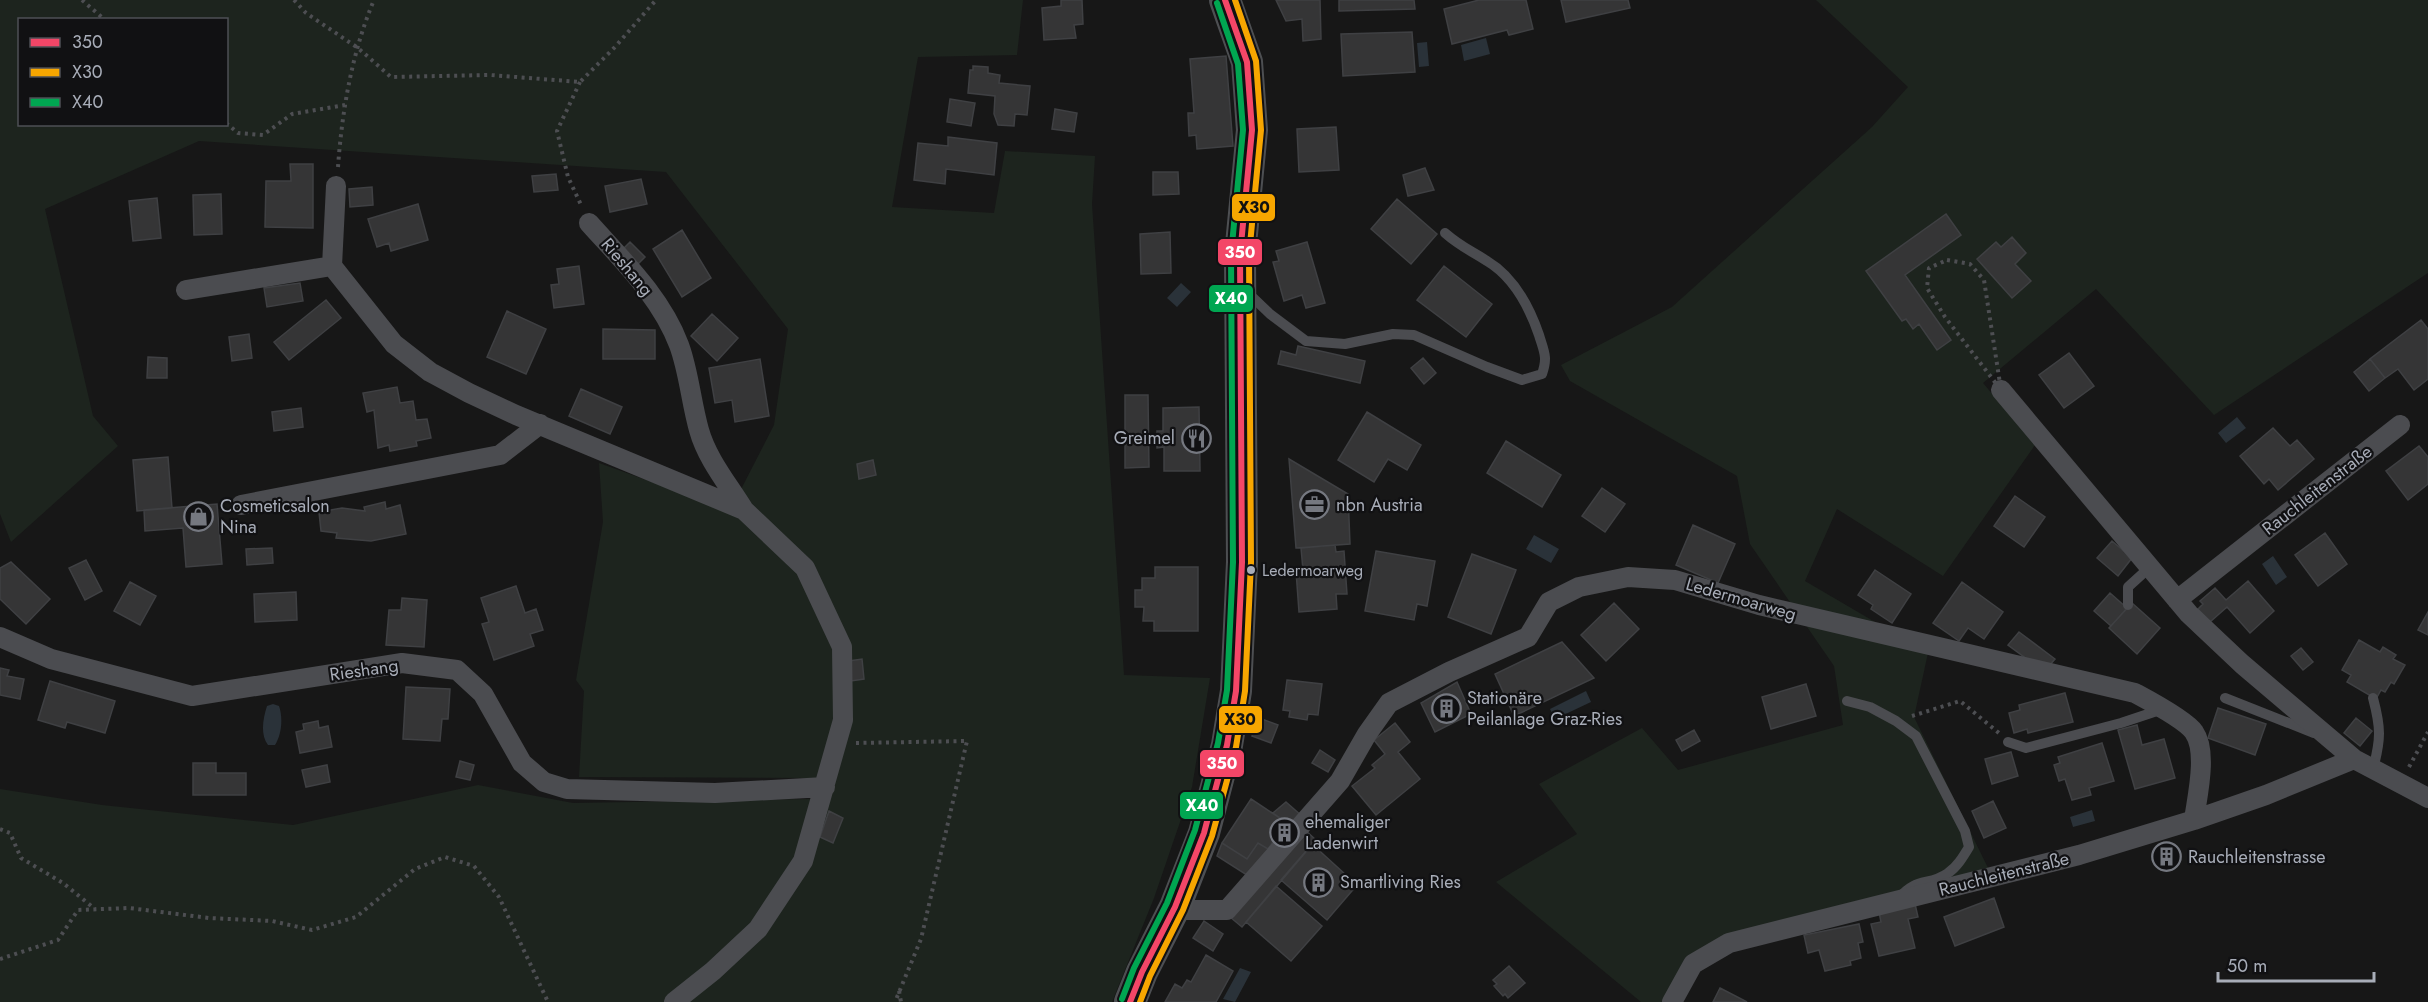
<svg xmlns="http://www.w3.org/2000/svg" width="2428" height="1002" font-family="Jost,sans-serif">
<rect width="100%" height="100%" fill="#171717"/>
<!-- green -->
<path fill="#1d241e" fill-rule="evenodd" d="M0 0H1023L1017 55 918 57 892 207 994 213 1005 151 1095 156 1092 204 1124 675 1210 678 1192 787 1154 898 1112 1002H0V789L102 805 293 825 478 785 573 803 812 799 807 778 579 777 584 691 576 680 603 522 599 463 663 486 734 503 774 425 788 329 666 172 199 141 45 209 93 416 118 446 11 542 0 514ZM20 20H226V124H20Z
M1816 0H2428V273L2214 415 2096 289 1983 383 2035 445 1943 576 1837 509 1805 581 1928 653 1914 717 1990 872 1725 935 1686 957 1662 1002H1641L1496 882 1577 834 1539 784 1642 728 1678 770 1843 725 1834 666 1750 544 1737 476 1570 381 1561 365 1672 307 1872 127 1908 87Z"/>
<!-- water -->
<path fill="#2a3239" d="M1486 38 1490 54 1464 61 1461 45Z
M1427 42 1429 66 1419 67 1417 43Z
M1181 283 1191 292 1177 307 1167 298Z
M2237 417 2246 428 2226 443 2218 433Z
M1534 535 1559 549 1551 563 1526 549Z
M2273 556 2287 577 2276 585 2262 564Z
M1586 691 1591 702 1555 719 1550 709Z
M273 704 279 706C283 717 282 734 275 745H268C260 734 263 719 267 706Z
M2092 810 2095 821 2073 827 2070 817Z
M1240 968 1251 972 1235 1002 1223 999Z"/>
<!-- building -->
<path fill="#353536" stroke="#3f4043" stroke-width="1.5" d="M1061 0H1082L1083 24 1074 25 1076 38 1044 40 1042 8 1061 6Z
M1276 0H1320L1321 39 1303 41 1302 19 1286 21Z
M1339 0H1414L1415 9 1339 11Z
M1479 0H1526L1533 29 1509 35 1507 30 1452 44 1444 9Z
M1561 0H1628L1630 8 1566 22Z
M1412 32 1415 72 1343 76 1341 34Z
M1226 56 1233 146 1197 149 1196 135 1189 136 1188 113H1194L1190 59Z
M973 66 988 67V73L1000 75 999 83 1030 86 1027 115 1015 114 1014 126 998 125 994 114 995 96 968 93 970 70H973Z
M950 99 975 103 971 126 947 122Z
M1055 109 1077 113 1074 132 1052 129Z
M1336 127 1339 170 1299 172 1297 129Z
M948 137 997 143 994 175 946 169 945 184 914 180 918 143 948 146Z
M290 164H313V228L265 227 266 181H291Z
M1425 168 1434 190 1408 196 1403 175Z
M1153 172H1178L1179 194 1153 195Z
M556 174 558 190 534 192 532 176Z
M641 179 647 204 610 212 605 186Z
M372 187 373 205 350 207 349 189Z
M221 194 222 234 194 235 193 195Z
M157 198 161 238 133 241 129 201Z
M1397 199 1437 234 1411 264 1371 229Z
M418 204 428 240 391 251 389 243 377 247 368 219Z
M1946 214 1961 235 1905 275 1951 340 1937 350 1919 324 1913 329 1906 319 1902 321 1866 271Z
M682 230 711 278 682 297 653 249Z
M1170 232 1171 273 1141 274 1140 234Z
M2012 237 2026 253 2015 264 2031 281 2012 298 1977 259 1996 242 2001 247Z
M630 242 645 257 636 266 621 251Z
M1307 242 1325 303 1306 308 1302 295 1284 301 1273 262 1279 261 1276 251Z
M579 266 584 304 554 308 551 285 559 284 557 269Z
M1444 266 1492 304 1466 337 1417 300Z
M300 283 303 301 267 307 264 288Z
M326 300 341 318 289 360 274 342Z
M507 311 546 329 526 374 487 357Z
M712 314 738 338 717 361 691 336Z
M2421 320 2428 329V379L2414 390 2398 369 2385 378 2370 359Z
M603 329 655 330V359H603Z
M249 334 252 358 232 361 229 337Z
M1298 346 1365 361 1360 383 1278 364 1281 351 1296 355Z
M2069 353 2094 386 2064 408 2039 375Z
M148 357 167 358V378H147Z
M1423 358 1436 373 1424 384 1411 368Z
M760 359 769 416 735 422 732 400 715 403 709 368Z
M2370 359 2385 378 2369 391 2354 372Z
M397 387 400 403 413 401 416 420 427 419 431 438 416 441 417 446 390 451 389 445 378 448 374 410 367 412 363 393Z
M581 389 622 407 610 434 569 416Z
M1125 395H1148L1149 467 1125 468Z
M1199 407 1200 471H1164V447L1157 448V431H1163V408Z
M301 408 303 427 274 431 272 412Z
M1367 412 1421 445 1407 470 1388 459 1374 482 1338 460Z
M2273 428 2290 446 2297 440 2314 459 2278 490 2269 479 2264 484 2240 456Z
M1506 441 1561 475 1542 507 1487 473Z
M2419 446 2428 457V484L2408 500 2386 471Z
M168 457 172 508 137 511 133 460Z
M1289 459 1348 494 1350 544 1296 548Z
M873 460 876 475 859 479 857 464Z
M1602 488 1625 504 1605 532 1582 516Z
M2015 496 2045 517 2024 547 1994 526Z
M385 502 386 509 400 505 406 534 371 541 336 538 337 533 321 531 319 512 342 508 365 511 364 507Z
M217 504 222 564 186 567 183 528 145 531 144 510Z
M1693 525 1735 544 1718 583 1676 565Z
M2325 533 2347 564 2318 586 2295 555Z
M2112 541 2132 558 2118 576 2097 558Z
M1335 545 1336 552 1344 551 1347 594H1336L1337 609 1299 612 1296 571 1303 570 1301 548Z
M272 548 273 563 247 565 246 549Z
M1376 551 1435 561 1427 606 1417 604 1414 620 1365 611Z
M1472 554 1516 570 1491 634 1448 617Z
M86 560 102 591 85 600 69 568Z
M11 562 50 599 26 624 0 599V568Z
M1155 567H1198V631H1154V621H1143L1144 607H1135V590H1142V578H1155Z
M1875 570 1911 594 1892 623 1871 609 1873 605 1858 595Z
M2248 581 2274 611 2250 633 2227 607 2210 622 2198 609 2203 604 2200 601 2215 588 2226 600Z
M130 582 156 596 140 625 114 611Z
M1962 582 2003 612 1984 639 1968 628 1959 641 1933 623Z
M516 586 525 613 536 609 543 630 530 634 534 646 494 660 482 624 489 622 481 598Z
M296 592 297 620 255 622 254 594Z
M2110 593 2127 608 2111 626 2094 611Z
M402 598 427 600 424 647 386 645 389 610H401Z
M1614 603 1639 629 1606 661 1581 635Z
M2132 603 2160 628 2137 654 2109 628Z
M2428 612V635L2418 630Z
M2019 632 2055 659 2049 666 2031 662 2008 645Z
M2359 640 2380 652 2383 647 2396 655 2393 659 2405 665 2394 684 2391 682 2385 692 2381 690 2376 699 2347 682 2351 675 2342 670Z
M1562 642 1594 678 1514 716 1495 674Z
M2301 648 2313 662 2303 670 2291 656Z
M862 659 864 679 851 681 849 661Z
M0 668 9 670 7 676 24 679 20 699 0 695Z
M1287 680 1322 684 1318 715 1308 714 1307 720 1289 717 1290 711 1283 710Z
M50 681 115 701 105 733 67 722 65 728 38 720Z
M1457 682 1471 714 1435 732 1421 703Z
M1806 684 1816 716 1771 729 1762 697Z
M406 687 450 689 448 719H442L440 741 403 739Z
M2065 693 2073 722 2028 733 2027 729 2014 733 2009 713 2020 710 2019 705Z
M2218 708 2266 724 2255 755 2208 738Z
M1259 718 1278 725 1271 743 1252 736Z
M2356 718 2372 731 2360 746 2344 733Z
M318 721 319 728 328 726 332 747 300 753 296 732 304 730 303 724Z
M1395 723 1410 742 1398 752 1420 779 1376 815 1352 786 1375 768 1372 765 1385 754 1374 740Z
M2137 725 2142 745 2164 739 2175 778 2135 789 2118 730Z
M1694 730 1700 741 1682 751 1676 740Z
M2102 743 2114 781 2089 788 2091 795 2072 800 2065 779 2059 781 2054 765 2060 763 2058 757Z
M1320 750 1335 760 1328 772 1312 763Z
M2011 752 2018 776 1992 784 1985 759Z
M460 761 474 765 470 780 456 777Z
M193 763H216V773H246V795H193Z
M327 765 330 782 306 787 302 770Z
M1251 799 1286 822 1268 849 1258 843 1247 859 1222 843Z
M1993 801 2006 828 1984 838 1972 811Z
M1286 802 1302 816 1250 877 1217 856 1222 843 1247 859 1258 843 1268 849 1286 822 1273 813Z
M829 811 843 818 833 843 820 837Z
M1304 829 1316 840 1242 927 1230 917Z
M1312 844 1357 885 1327 920 1281 880Z
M2173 850 2175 860 2160 863 2158 854Z
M1276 886 1322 926 1291 961 1246 922Z
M1994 898 2004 927 1955 946 1944 917Z
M1915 904 1918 917 1908 919 1915 948 1879 956 1871 924 1881 922 1879 912Z
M1204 921 1223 934 1213 951 1193 938Z
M1859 924 1863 942 1858 943 1861 958 1850 961 1851 965 1825 971 1819 950 1808 953 1804 935Z
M1206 955 1233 971 1216 1002H1165L1175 984 1182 988 1187 980 1191 982Z
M1509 966 1525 983 1508 998 1505 994 1503 996 1494 986 1497 984 1493 980Z
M1720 988 1747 1002H1713Z"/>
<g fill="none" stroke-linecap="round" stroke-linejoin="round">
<!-- path -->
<path stroke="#4d4e52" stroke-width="4" stroke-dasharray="3 4.5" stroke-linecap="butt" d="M82 0 105 20
M294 0 306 13 358 48 391 77 490 75 580 82 615 47 656 0
M580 82 557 131 568 177 582 207
M226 123 238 133 263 135 292 114 345 105
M338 167C342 111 352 52 374 0
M1947 260 1970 264 1984 280 2001 390 1945 317 1927 288 1929 268Z
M1912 716 1960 701 1999 733
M856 743 967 741 921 939 895 1002
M2409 767 2428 732
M0 829 10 833 21 858 63 883 95 909
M0 959 58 940 78 910 129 908 209 918 272 921 312 930 356 917 415 869 445 857 474 866 499 897 548 1002
M899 991 901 1002"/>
<!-- service -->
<path stroke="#4b4c50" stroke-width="10" d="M1246 291 1270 314 1306 341 1345 344 1393 334 1414 335 1487 367 1522 380 1542 374C1548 357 1544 352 1539 335 1529 306 1514 277 1487 261 1470 250 1461 247 1445 233
M2128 605V587L2150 567
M2225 698 2314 733
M2373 698C2381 728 2381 739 2373 769
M1847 701 1870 707 1896 721 1916 736 1965 831 1969 847C1963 857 1957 867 1948 873 1928 887 1917 876 1898 899
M2008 742 2026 748 2121 723 2163 709"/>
<!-- minor -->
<path stroke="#4b4c50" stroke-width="20" d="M336 186 332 266 394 344 430 372 469 393 516 415 744 510 805 568 842 647 843 720 803 861 758 929 713 971 674 1002
M589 223C622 260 661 297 679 345 689 372 691 402 699 430 707 459 728 484 744 510
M186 290 332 266
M2001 390 2189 614 2242 664 2354 759 2428 798
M241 505 500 455 540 424
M2177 600 2400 425
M0 637 51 659 192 696 402 663 457 670 483 694 522 763 544 782 567 789 715 793 825 787
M1175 907 1186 910H1227L1340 781 1367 734 1389 703 1449 672 1528 637 1549 602 1579 587 1628 577 1675 580 1759 605 2135 693C2148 700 2186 720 2194 732 2208 752 2197 797 2194 820
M1672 1002 1693 964 1729 943 2079 855 2194 820 2266 795 2354 759"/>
<!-- primary -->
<path stroke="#4d4f52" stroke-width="32" d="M1130 1002 1142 972 1175 907 1204 833 1227 745 1236 691 1242 562 1240 255 1252 130 1247 62 1225 0"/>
<defs>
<path id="bus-1" d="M1130 1002 1142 972 1175 907 1204 833 1227 745 1236 691 1242 562 1240 255 1252 130 1247 62 1225 0"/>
<path id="bus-2" d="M1140 1002 1150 976 1183 910 1212 836 1236 747 1245 691 1251 562 1249 255 1261 130 1256 61 1235 0"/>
<path id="bus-3" d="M1122 999 1134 968 1167 903 1195 830 1218 743 1227 690 1233 562 1231 255 1243 130 1238 64 1217 3"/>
</defs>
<!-- bus-1 casing -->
<use href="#bus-1" stroke="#111113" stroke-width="10"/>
<!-- bus-2 casing -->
<use href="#bus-2" stroke="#111113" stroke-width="10"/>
<!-- bus-3 casing -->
<use href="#bus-3" stroke="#111113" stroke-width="10"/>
<!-- bus-1 -->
<use href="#bus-1" stroke="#f34667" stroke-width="6"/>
<!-- bus-2 -->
<use href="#bus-2" stroke="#f7a600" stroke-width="6"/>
<!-- bus-3 -->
<use href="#bus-3" stroke="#00a651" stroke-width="6"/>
</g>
<!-- icons -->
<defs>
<symbol id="restaurant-ring" viewBox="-11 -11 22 22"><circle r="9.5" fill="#111113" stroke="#757880" stroke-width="1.5"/><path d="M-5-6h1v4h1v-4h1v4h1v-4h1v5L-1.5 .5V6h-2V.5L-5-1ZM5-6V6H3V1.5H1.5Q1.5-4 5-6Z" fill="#757880"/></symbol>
<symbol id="office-ring" viewBox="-11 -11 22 22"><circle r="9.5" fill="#111113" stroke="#757880" stroke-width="1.5"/><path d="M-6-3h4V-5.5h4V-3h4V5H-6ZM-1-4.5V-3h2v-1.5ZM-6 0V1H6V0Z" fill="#757880"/></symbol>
<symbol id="shop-ring" viewBox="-11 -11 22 22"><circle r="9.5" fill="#111113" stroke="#757880" stroke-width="1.5"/><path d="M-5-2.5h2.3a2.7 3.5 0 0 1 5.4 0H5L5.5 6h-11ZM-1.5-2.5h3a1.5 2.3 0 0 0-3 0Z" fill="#757880"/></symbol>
<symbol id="building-ring" viewBox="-11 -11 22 22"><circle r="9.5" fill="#111113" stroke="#757880" stroke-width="1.5"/><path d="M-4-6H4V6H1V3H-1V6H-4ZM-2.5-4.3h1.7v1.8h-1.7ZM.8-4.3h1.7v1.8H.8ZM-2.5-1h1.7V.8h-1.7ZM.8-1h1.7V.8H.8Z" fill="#757880"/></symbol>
</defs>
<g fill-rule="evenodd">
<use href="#restaurant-ring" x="1180" y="422" width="33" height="33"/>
<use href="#office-ring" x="1298" y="488" width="33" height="33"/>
<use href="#shop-ring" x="182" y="500" width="33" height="33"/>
<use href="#building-ring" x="1430" y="692" width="33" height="33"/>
<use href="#building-ring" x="1268" y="816" width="33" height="33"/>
<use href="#building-ring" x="2150" y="840" width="33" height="33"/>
<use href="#building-ring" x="1302" y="866" width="33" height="33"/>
</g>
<!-- markers -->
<circle fill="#a8adb8" stroke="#111113" stroke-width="2" cx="1251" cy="570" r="5"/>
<g text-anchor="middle" stroke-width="4.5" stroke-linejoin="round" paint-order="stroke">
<!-- bus labels -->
<g font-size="16" fill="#a8adb8" stroke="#111113" text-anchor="start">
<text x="1262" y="576">Ledermoarweg</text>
</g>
<!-- street labels -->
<g font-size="18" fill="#a8adb8" stroke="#111113">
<text transform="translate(627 267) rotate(50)" y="6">Rieshang</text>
<text transform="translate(2317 490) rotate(-38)" y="6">Rauchleitenstraße</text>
<text transform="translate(1741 599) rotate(16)" y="6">Ledermoarweg</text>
<text transform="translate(364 670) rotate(-8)" y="6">Rieshang</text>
<text transform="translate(2004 874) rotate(-14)" y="6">Rauchleitenstraße</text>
</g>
<!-- poi labels -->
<g font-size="18" fill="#a8adb8" stroke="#111113" text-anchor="start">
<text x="1175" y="444" text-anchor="end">Greimel</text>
<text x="1336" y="511">nbn Austria</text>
<text x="220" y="512">Cosmeticsalon<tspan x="220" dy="21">Nina</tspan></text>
<text x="1467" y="704">Stationäre<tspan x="1467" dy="21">Peilanlage Graz-Ries</tspan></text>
<text x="1305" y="828">ehemaliger<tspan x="1305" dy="21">Ladenwirt</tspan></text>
<text x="2188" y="863">Rauchleitenstrasse</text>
<text x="1340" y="888">Smartliving Ries</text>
</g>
</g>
<g stroke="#111113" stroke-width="2">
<rect x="1231" y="193" width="45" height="29" rx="6" fill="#f7a600"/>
<rect x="1217" y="238" width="46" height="28" rx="6" fill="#f34667"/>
<rect x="1208" y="284" width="46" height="29" rx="6" fill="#00a651"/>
<rect x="1218" y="705" width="45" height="29" rx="6" fill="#f7a600"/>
<rect x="1199" y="749" width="46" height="29" rx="6" fill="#f34667"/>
<rect x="1179" y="791" width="45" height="29" rx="6" fill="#00a651"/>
</g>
<g font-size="16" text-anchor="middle" font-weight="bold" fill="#fff">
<text x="1240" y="258">350</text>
<text x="1231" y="304">X40</text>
<text x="1222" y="769">350</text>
<text x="1202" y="811">X40</text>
</g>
<g font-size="16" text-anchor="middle" font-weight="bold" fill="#111">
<text x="1254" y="213">X30</text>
<text x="1240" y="725">X30</text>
</g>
<!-- legend -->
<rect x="18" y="18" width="210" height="108" fill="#111113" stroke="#4d4f55" stroke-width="1.5"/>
<rect x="30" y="38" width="30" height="9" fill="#f34667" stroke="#4d4f55" stroke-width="1.5"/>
<text x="72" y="48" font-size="18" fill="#a8adb8">350</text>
<rect x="30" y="68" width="30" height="9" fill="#f7a600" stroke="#4d4f55" stroke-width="1.5"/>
<text x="72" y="78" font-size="18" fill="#a8adb8">X30</text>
<rect x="30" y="98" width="30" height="9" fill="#00a651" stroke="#4d4f55" stroke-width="1.5"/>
<text x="72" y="108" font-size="18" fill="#a8adb8">X40</text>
<!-- scale -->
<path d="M2218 972v9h156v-9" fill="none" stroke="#a8adb8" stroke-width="3"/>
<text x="2227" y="972" font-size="18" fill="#a8adb8" stroke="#111113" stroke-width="4.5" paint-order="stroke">50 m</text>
</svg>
